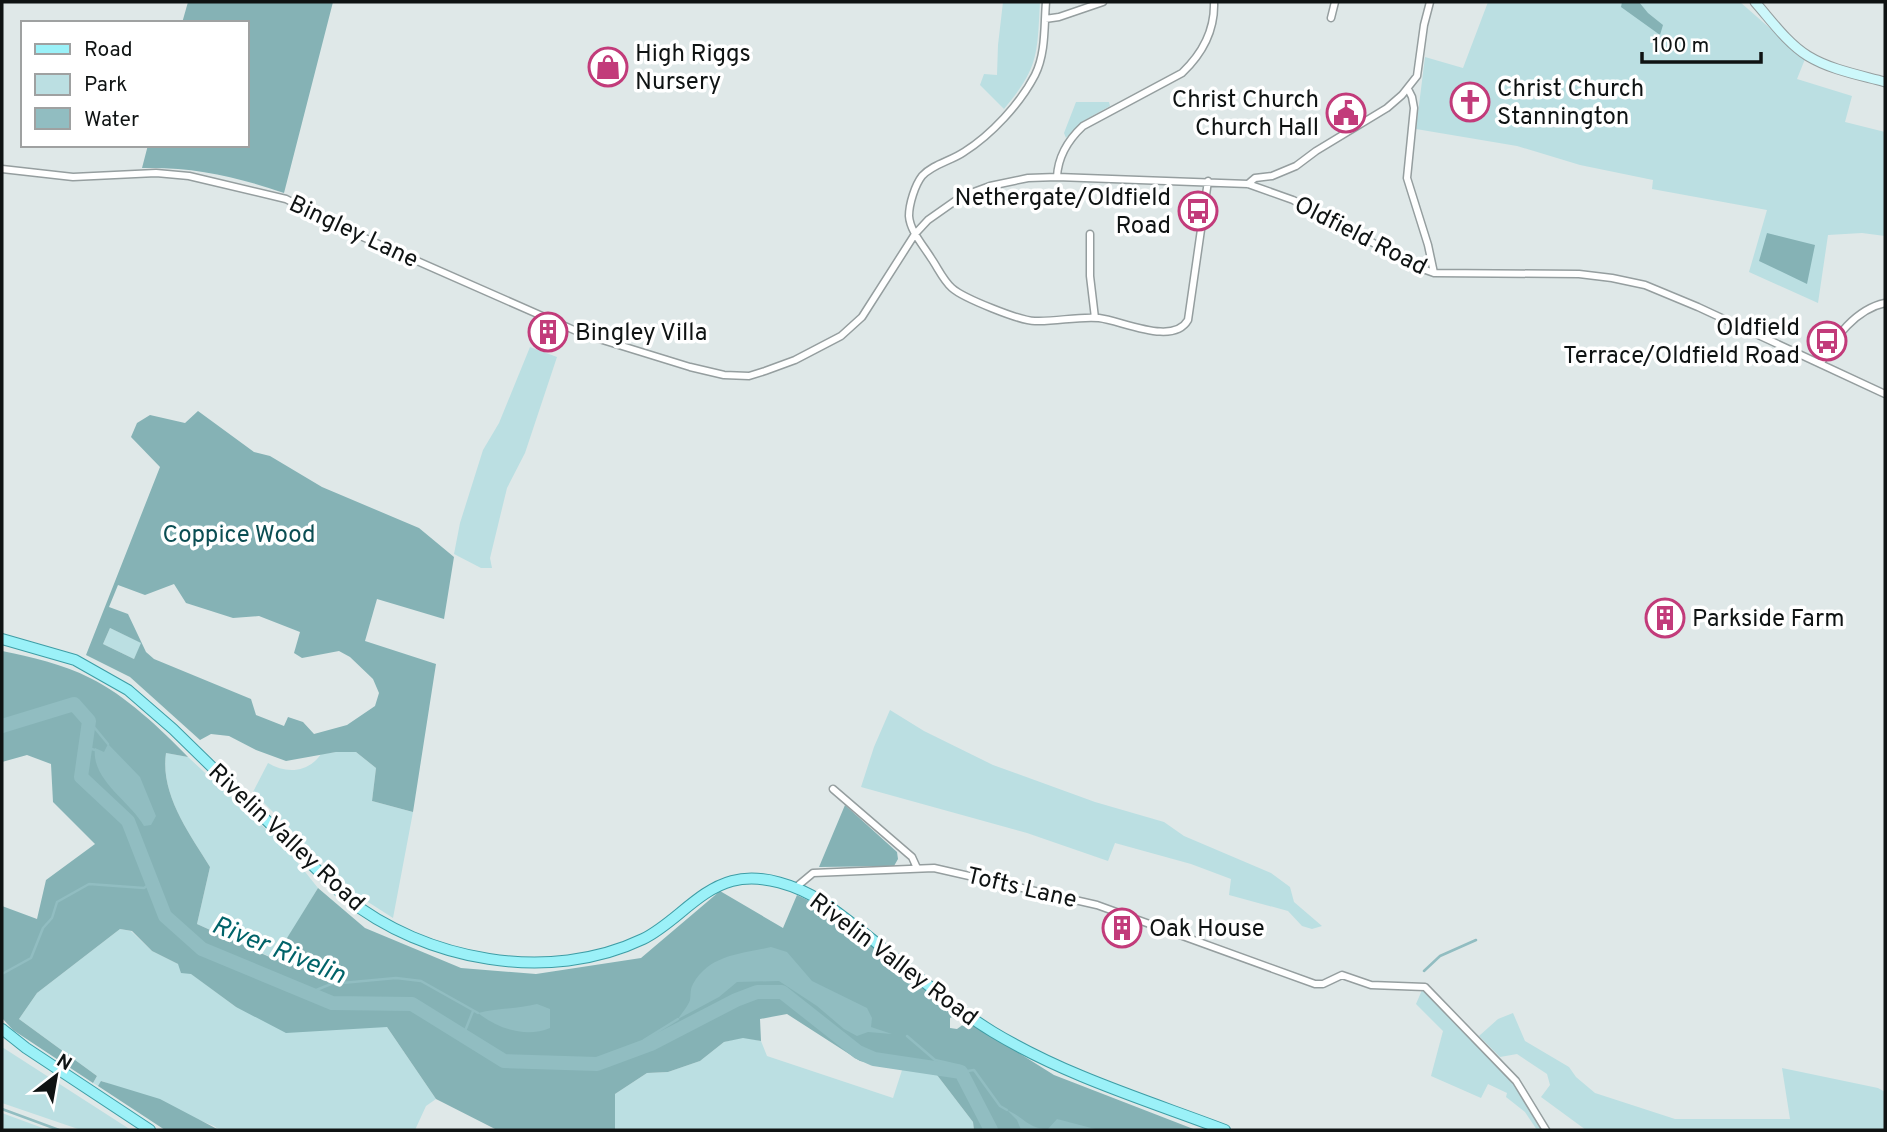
<svg xmlns="http://www.w3.org/2000/svg" width="1887" height="1132" font-family="Overpass,sans-serif">
<rect width="100%" height="100%" fill="#dfe8e8"/>
<!-- green -->
<path fill="#bbdfe2" d="M1003 2H1040C1037 55 1039 67 1004 109L980 85 984 74 997 75 998 45Z
M1488 2H1740L1805 59 1797 79 1852 96 1845 122 1885 132V236L1862 233 1828 235 1818 303 1749 272 1767 210 1652 189 1653 180 1580 165 1517 146 1416 129 1425 57 1463 68Z
M1076 102H1109L1110 106 1083 121 1066 138 1064 133Z
M530 347 557 357 525 453 507 488 490 558 492 568H481L454 554 460 523 483 450 499 423Z
M110 628 142 643 134 659 103 644Z
M890 710 924 731 993 765 1095 802 1164 822 1184 836 1271 873 1290 887 1294 902 1322 926 1312 929 1302 926 1288 911 1229 895 1231 879 1191 864 1115 843 1108 861 1027 833 861 787 874 747Z
M336 752H356L376 768 372 801 413 812 393 918 354 893 253 792 268 763C286 774 308 773 321 754Z
M166 753 188 757 286 848 318 888 275 959 197 924 210 867C189 833 160 794 166 753Z
M120 929 131 931 152 951 178 964 236 1007 372 1027H387L436 1099 426 1106 415 1130H219L214 1126 102 1081 98 1086 93 1083 97 1076 19 1019 37 993Z
M1422 990 1515 1085 1541 1130H1537L1525 1112 1506 1097 1507 1093 1488 1084 1481 1098 1431 1076 1443 1031 1416 1004Z
M1513 1013 1525 1041 1569 1067 1576 1077 1595 1093 1675 1119H1790L1782 1068 1878 1088 1885 1092V1129L1586 1130 1541 1097 1550 1085 1547 1074 1517 1054 1500 1057 1479 1036 1498 1019Z
M743 1037 761 1041 767 1056 893 1098 903 1067 937 1075 973 1122 974 1130H615V1094L647 1073 668 1072 700 1061 724 1042Z
M2 1047 131 1130H81L2 1103Z
M2 1113 48 1130H2Z"/>
<!-- forest -->
<path fill="#85b2b5" fill-rule="evenodd" d="M188 2H333L284 193C234 176 195 167 142 168L148 145H247V23H182Z
M1622 2H1639L1648 13 1663 25 1660 35 1621 7Z
M1767 233 1815 245 1807 284 1759 261Z
M198 411 254 452 270 456 322 487 419 528 454 557 444 619 377 599 365 641 436 664 413 812 372 801 376 768 356 752H336L286 761 256 750 229 736 211 734 200 740 130 677 86 655 160 467 131 437 137 423 150 415 185 423ZM174 584 186 603 233 618 259 616 300 632 294 653 302 658 339 651 350 657 373 679 379 693 375 706 347 725 314 734 303 722 288 717 284 726 256 715 251 699 154 659 146 652 128 614 109 607 118 585 145 595ZM110 628 141 643 134 659 103 644Z
M2 651C31 657 63 664 90 678 124 694 162 730 188 757L166 753C160 794 189 833 210 867L197 924 274 959 318 888 365 928 461 968 536 974 641 958 720 891 783 928 797 895 820 906 955 1010 957 1015 950 1018V1028L957 1029 968 1021 1054 1075 1196 1130H974L973 1122 937 1075 860 1061 787 1014 760 1019 761 1041 743 1038 724 1042 700 1061 668 1072 647 1073 615 1094V1130H497L436 1099 387 1027 286 1033 236 1007 191 974 181 973 178 964 152 951 132 931 120 929 37 993 19 1019 97 1076 93 1083 13 1030 2 1018V906L37 919 46 880 95 844 53 802 51 764 27 755 2 762Z
M845 805 897 852 898 859 894 866 819 867Z
M101 1081 160 1099 219 1130H165L98 1086Z"/>
<!-- water -->
<path fill="#91bdc1" d="M108 744 140 777 156 816 151 825 144 826C130 801 91 780 95 748L104 752Z
M771 947 787 952 812 981 867 1008 872 1018 871 1027 892 1034 868 1032 857 1036 844 1029 817 1006 779 981 737 982 719 997 678 1019C682 1013 688 1006 690 1000 691 994 690 989 693 984 710 954 742 954 771 947Z
M537 1004 550 1009V1028C526 1038 498 1029 478 1013 497 1008 517 1009 537 1004Z
M1007 1110C1024 1117 1028 1129 1048 1129L1057 1119 1099 1130H1021L1017 1120Z"/>
<g fill="none" stroke-linecap="round" stroke-linejoin="round">
<!-- stream -->
<path stroke="#91bdc1" stroke-width="2.5" d="M89 721 108 744
M85 747 95 750
M1424 971 1440 956 1476 940
M2 974 31 958 43 928 52 918 57 902 89 884 144 888 151 883
M309 993 331 984 396 978 421 981 478 1013
M463 1036 473 1011
M907 1036 935 1060 961 1066V1072L974 1070 1000 1106 1007 1110
M642 1047 644 1040 678 1019
M2 1109 59 1130"/>
<!-- river -->
<path stroke="#91bdc1" stroke-width="14" d="M2 726 74 704 89 721 81 777 128 821 165 916 202 949 332 1003 412 1004 504 1061 597 1064 651 1044 736 1000 757 992H782L858 1052 874 1059 961 1072 991 1130"/>
<defs>
<path id="street" d="M1046 2C1044 26 1046 53 1035 75 1020 104 991 135 964 152 951 161 933 164 922 176 915 185 909 204 909 216 910 231 923 245 931 258 938 268 943 280 952 288 963 298 1020 321 1035 321 1056 322 1078 316 1099 318 1123 321 1173 346 1188 320L1208 181
M1331 18 1335 2
M1045 19 1059 17 1103 2
M1408 89 1412 97 1414 108 1407 178 1428 245 1434 273
M2 169 73 177 156 173 189 176 286 199 349 231 583 334 690 367 724 375 749 376 765 371 795 360 841 336 862 317 915 234 928 220 955 201 971 193 990 186 1028 178 1057 177 1248 184 1293 200 1420 268 1434 273 1579 274 1612 278 1645 285 1698 307 1885 394
M1057 177C1058 156 1068 140 1083 126L1182 73C1203 53 1215 30 1214 2
M1248 184 1255 178 1272 176 1296 166 1316 151 1387 108 1402 95 1417 76 1424 25 1430 2
M1090 234V276L1095 318
M1821 363C1834 338 1856 309 1885 303
M833 789 912 857 917 868
M795 888 813 873 934 868 1097 905 1315 984H1323L1342 975 1371 985 1425 987 1516 1081 1546 1130"/>
<path id="secondary" d="M1755 2C1771 20 1787 43 1808 56 1831 70 1860 75 1885 82"/>
<path id="primary" d="M2 639 75 660 128 690 173 729 345 897C425 961 549 984 643 939 674 924 698 890 732 881 762 873 798 886 823 902 881 942 934 996 993 1032 1066 1076 1146 1100 1225 1130
M2 1029 26 1048 150 1130"/>
</defs>
<!-- street casing -->
<use href="#street" stroke="#959e9f" stroke-width="9"/>
<!-- secondary casing -->
<use href="#secondary" stroke="#959e9f" stroke-width="11"/>
<!-- primary casing -->
<use href="#primary" stroke="#3e9da5" stroke-width="12"/>
<!-- street -->
<use href="#street" stroke="#fff" stroke-width="6"/>
<!-- secondary -->
<use href="#secondary" stroke="#cdf8fb" stroke-width="9"/>
<!-- primary -->
<use href="#primary" stroke="#9bf1f8" stroke-width="10"/>
</g>
<!-- icons -->
<defs>
<symbol id="shop-ring" viewBox="-11 -11 22 22"><circle r="9.5" fill="#fff" stroke="#c23b7a" stroke-width="1.5"/><path d="M-5-2.5h2.3a2.7 3.5 0 0 1 5.4 0H5L5.5 6h-11ZM-1.5-2.5h3a1.5 2.3 0 0 0-3 0Z" fill="#c23b7a"/></symbol>
<symbol id="church-ring" viewBox="-11 -11 22 22"><circle r="9.5" fill="#fff" stroke="#c23b7a" stroke-width="1.5"/><path d="M-1.2-6h2.4v3.5h3.3v2.4h-3.3V6h-2.4V-.1h-3.3v-2.4h3.3Z" fill="#c23b7a"/></symbol>
<symbol id="civic-ring" viewBox="-11 -11 22 22"><circle r="9.5" fill="#fff" stroke="#c23b7a" stroke-width="1.5"/><path d="M-.6-6.5H3V-4.5H.6V-3L4-1V1h2V6H-6V1h2V-1L-.6-3ZM-1.2 2.5V6h2.4V2.5Z" fill="#c23b7a"/></symbol>
<symbol id="bus-ring" viewBox="-11 -11 22 22"><circle r="9.5" fill="#fff" stroke="#c23b7a" stroke-width="1.5"/><path d="M-5-6H5V4H4V6H2V4H-2V6H-4V4H-5ZM-3.5-4V0h7V-4ZM-3.5 1.2v1.5H-2V1.2ZM2 1.2v1.5H3.5V1.2Z" fill="#c23b7a"/></symbol>
<symbol id="building-ring" viewBox="-11 -11 22 22"><circle r="9.5" fill="#fff" stroke="#c23b7a" stroke-width="1.5"/><path d="M-4-6H4V6H1V3H-1V6H-4ZM-2.5-4.3h1.7v1.8h-1.7ZM.8-4.3h1.7v1.8H.8ZM-2.5-1h1.7V.8h-1.7ZM.8-1h1.7V.8H.8Z" fill="#c23b7a"/></symbol>
</defs>
<g fill-rule="evenodd">
<use href="#shop-ring" x="586" y="45" width="44" height="44"/>
<use href="#church-ring" x="1448" y="80" width="44" height="44"/>
<use href="#civic-ring" x="1324" y="91" width="44" height="44"/>
<use href="#bus-ring" x="1176" y="189" width="44" height="44"/>
<use href="#building-ring" x="526" y="310" width="44" height="44"/>
<use href="#bus-ring" x="1805" y="319" width="44" height="44"/>
<use href="#building-ring" x="1643" y="596" width="44" height="44"/>
<use href="#building-ring" x="1100" y="906" width="44" height="44"/>
</g>
<g text-anchor="middle" stroke-width="7" stroke-linejoin="round" paint-order="stroke">
<!-- poi labels -->
<g font-size="24" fill="#0f1313" stroke="#fff" text-anchor="start">
<text x="635" y="61">High Riggs<tspan x="635" dy="28">Nursery</tspan></text>
<text x="1497" y="96">Christ Church<tspan x="1497" dy="28">Stannington</tspan></text>
<text x="1319" y="107" text-anchor="end">Christ Church<tspan x="1319" dy="28">Church Hall</tspan></text>
<text x="1171" y="205" text-anchor="end">Nethergate/Oldfield<tspan x="1171" dy="28">Road</tspan></text>
<text x="1800" y="335" text-anchor="end">Oldfield<tspan x="1800" dy="28">Terrace/Oldfield Road</tspan></text>
<text x="575" y="340">Bingley Villa</text>
<text x="1692" y="626">Parkside Farm</text>
<text x="1149" y="936">Oak House</text>
</g>
<!-- street labels -->
<g font-size="24" fill="#0f1313" stroke="#fff">
<text transform="translate(354 231) rotate(25)" y="8">Bingley Lane</text>
<text transform="translate(1361 235) rotate(27)" y="8">Oldfield Road</text>
<text transform="translate(287 837) rotate(43)" y="8">Rivelin Valley Road</text>
<text transform="translate(1022 887) rotate(13)" y="8">Tofts Lane</text>
<text transform="translate(894 959) rotate(37)" y="8">Rivelin Valley Road</text>
</g>
<!-- park labels -->
<g font-size="24" fill="#0b4e53" stroke="#fff">
<text x="239" y="542">Coppice Wood</text>
</g>
<!-- water labels -->
<g font-size="26" font-style="italic" fill="#006369" stroke="#fff">
<text transform="translate(279 949) rotate(22)" y="9">River Rivelin</text>
</g>
</g>
<!-- border -->
<rect width="1887" height="1132" fill="none" stroke="#0f1313" stroke-width="7"/>
<!-- legend -->
<rect x="21" y="21" width="228" height="126" fill="#ffffff" stroke="#9fa1a1" stroke-width="2"/>
<rect x="35" y="44" width="35" height="10" fill="#9bf1f8" stroke="#9fa1a1" stroke-width="2"/>
<text x="84" y="56" font-size="21" fill="#0f1313">Road</text>
<rect x="35" y="74" width="35" height="21" fill="#bbdfe2" stroke="#9fa1a1" stroke-width="2"/>
<text x="84" y="91" font-size="21" fill="#0f1313">Park</text>
<rect x="35" y="108" width="35" height="21" fill="#91bdc1" stroke="#9fa1a1" stroke-width="2"/>
<text x="84" y="126" font-size="21" fill="#0f1313">Water</text>
<!-- north arrow -->
<g transform="translate(56 1076) rotate(31)" stroke="#ffffff" stroke-width="5" paint-order="stroke">
<path d="M0-5L12 26L0 18L-12 26Z" fill="#0f1313"/>
<text y="-10" font-size="19" font-weight="bold" text-anchor="middle" fill="#0f1313">N</text>
</g>
<!-- scale -->
<path d="M1642 52v10h119v-10" fill="none" stroke="#0f1313" stroke-width="3.5"/>
<text x="1652" y="52" font-size="21" fill="#0f1313" stroke="#ffffff" stroke-width="5" paint-order="stroke">100 m</text>
</svg>
